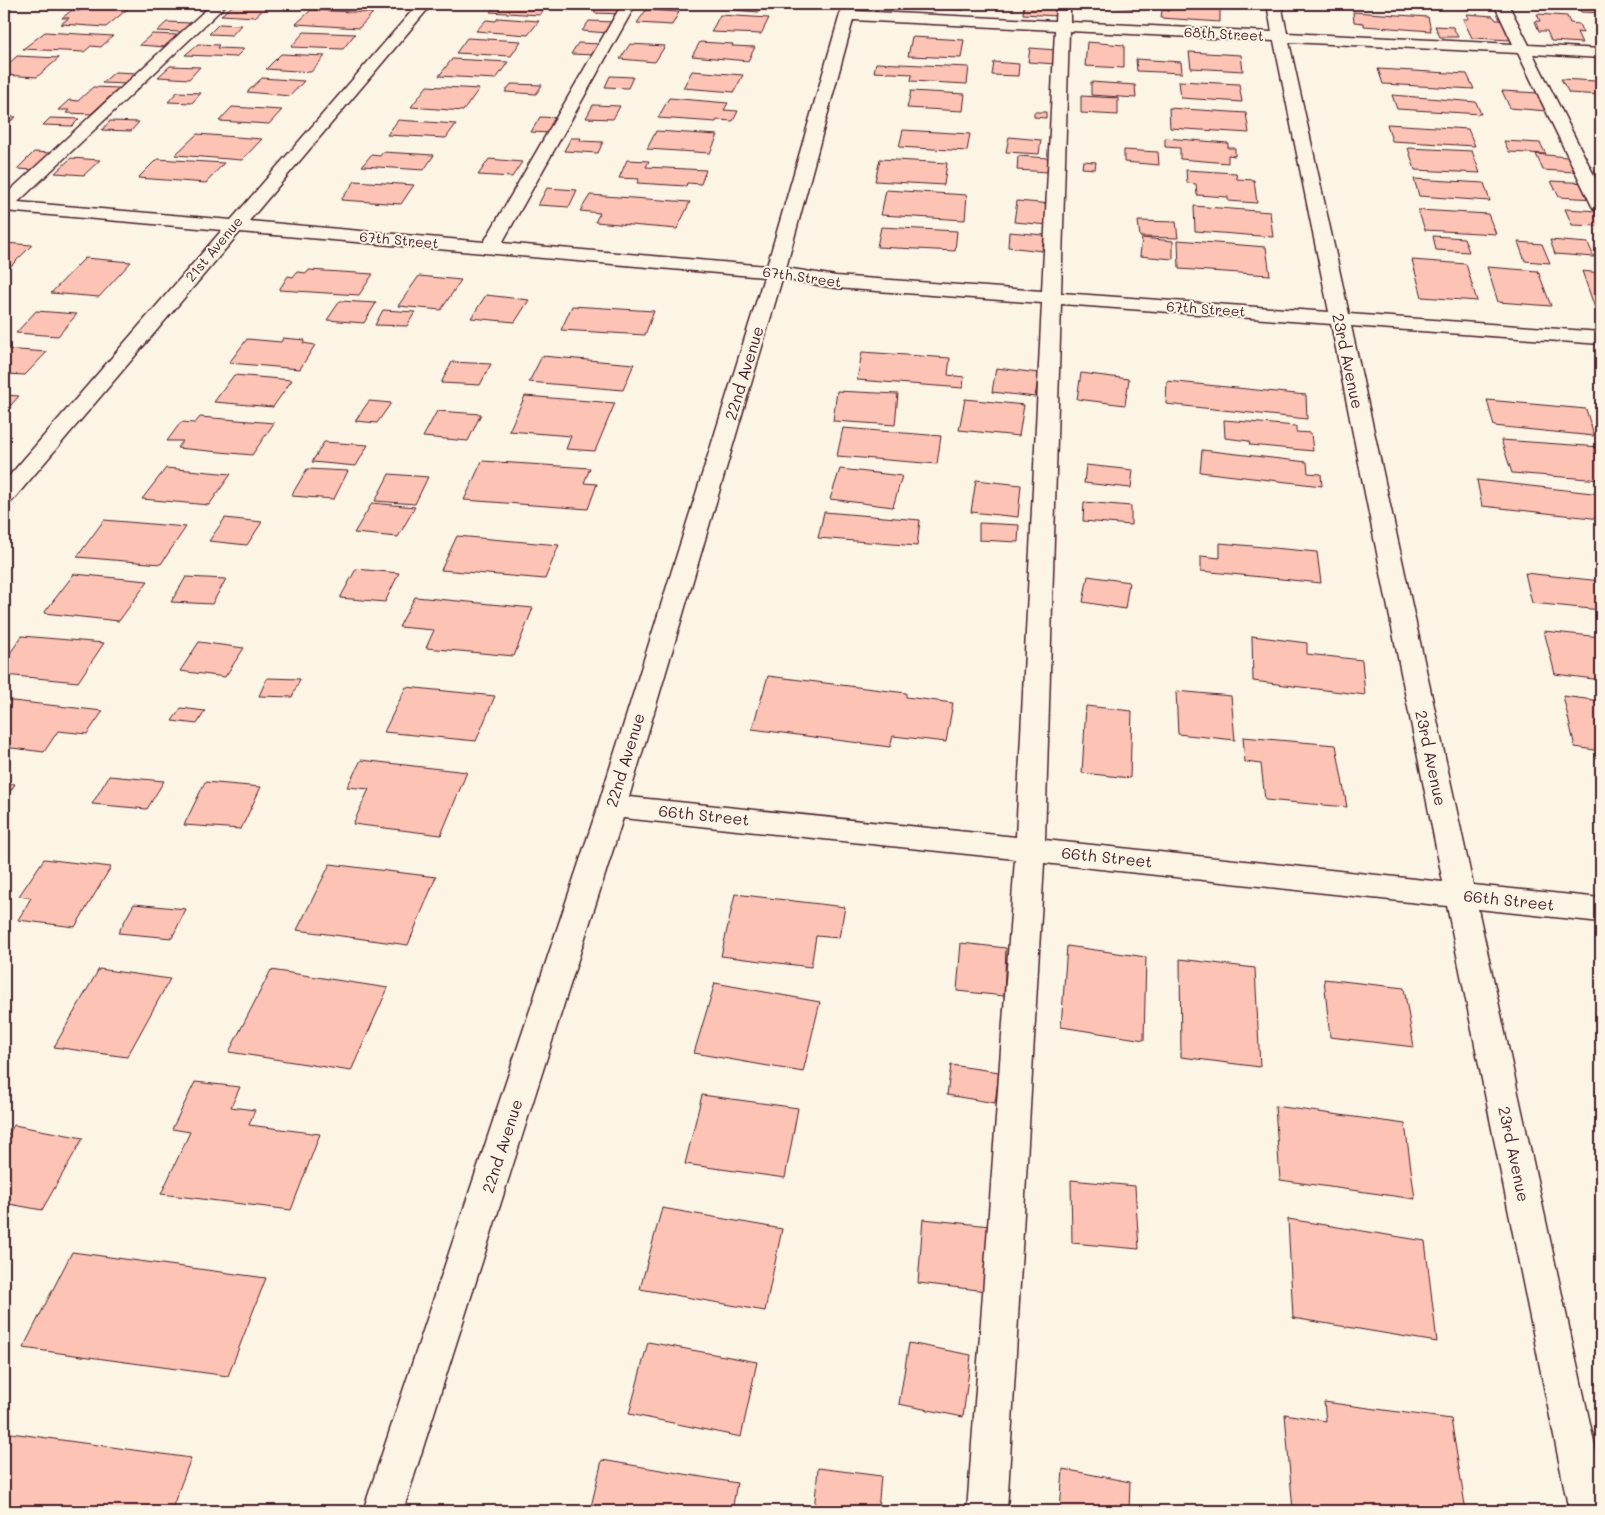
<svg xmlns="http://www.w3.org/2000/svg" width="1605" height="1515" font-family="Mali,sans-serif">
<rect width="100%" height="100%" fill="#fcf5e5"/>
<filter id="ink" filterUnits="userSpaceOnUse"><feTurbulence type="fractalNoise" baseFrequency=".02" numOctaves="2"/><feDisplacementMap in="SourceGraphic" scale="10" xChannelSelector="R" yChannelSelector="G"/><feConvolveMatrix kernelMatrix="1 2 1 2 8 2 1 2 1" color-interpolation-filters="sRGB"/></filter>
<g filter="url(#ink)">
<!-- building -->
<path fill="#fdc3b5" stroke="#4a1f2b" d="M88 4H92L131 6 106 27 61 24 69 18H62L72 10 79 11Z
M235 4H270L255 17 221 15Z
M317 4H379L375 8Z
M497 4H547L540 15 490 12Z
M599 4H628L623 14 594 13Z
M716 4H774L772 10 760 9 759 12 731 10 733 7 715 6Z
M917 4H965L964 10 916 8Z
M1024 4H1059L1057 16 1023 14Z
M1114 4H1147V9L1114 7Z
M1169 4 1220 7V22L1161 18 1162 10 1169 11Z
M1449 4H1480L1483 9 1451 8Z
M1576 4 1601 5V13L1581 12Z
M311 10 373 13 359 28 296 24Z
M646 10 679 12 672 25 637 23Z
M1353 12 1428 17 1431 31 1364 26V23L1354 22Z
M1467 14 1493 16 1496 20H1502L1512 40 1472 38 1463 19H1469Z
M1537 14 1567 16 1570 23 1579 24 1583 33 1577 32 1582 43 1551 41 1547 31H1539L1535 21H1540Z
M720 15 769 18 761 34 711 32Z
M498 18 539 21 528 35 476 31 486 20 496 21Z
M589 21 615 22 608 33 582 31Z
M167 22 190 23 181 32 157 31Z
M219 24 241 25 232 35 209 34Z
M1435 26 1453 27 1458 37H1440Z
M45 32 113 36 101 47 91 46 84 52 23 49Z
M304 32 355 34 343 49 291 47Z
M152 34 178 35 165 47 139 45Z
M912 37 964 40 961 58 908 56Z
M467 38 521 41 511 56 456 53Z
M700 42 733 44 732 46 755 47 748 61 692 56Z
M1087 42 1124 45V68L1085 66Z
M578 43 602 44 596 55 571 54Z
M198 44 219 45 217 48 244 49 236 57 185 55Z
M630 44 665 46 655 62 620 59Z
M1030 48 1056 50 1055 64 1028 62Z
M1189 52 1241 55 1243 71 1191 68Z
M281 54 325 56 311 72 266 69Z
M17 56 59 58 37 77 4 75V68Z
M452 59 508 62 496 79 439 76Z
M1136 59 1181 62 1182 73 1137 71Z
M994 62 1019 64 1018 76 992 75Z
M876 63 969 67 967 84 911 81 912 74 874 72Z
M170 66 200 67 189 79 158 77Z
M1378 69 1467 74 1474 89 1383 84Z
M692 71 743 75 734 92 683 88Z
M115 72 138 73 126 84 102 83Z
M610 76 633 77 628 88 605 87Z
M262 78 304 81 290 96 247 92Z
M1561 79 1596 81 1601 89V95L1569 93Z
M1179 81 1239 84 1242 102 1181 98Z
M1091 82 1135 85 1136 98 1091 95Z
M511 84 542 85 536 94 505 92Z
M427 86 479 89 463 111 411 107Z
M93 87 119 88 91 114 66 113 69 110H58L69 100 78 101Z
M911 91 965 94 963 111 907 108Z
M1502 91 1539 93 1547 111 1510 108Z
M177 92 201 93 192 103 168 102Z
M1392 95 1476 102 1481 114 1397 109Z
M1081 96 1118 98V115L1081 113Z
M669 98 728 103 724 110 738 111 733 121 717 120 716 122 658 118Z
M593 105 620 106 613 119 586 118Z
M232 107 282 110 269 124 219 121Z
M1169 108 1246 113 1249 133 1170 128Z
M1034 112H1046V118L1034 117Z
M4 116 16 117 4 126Z
M540 117 559 118 550 133 531 132Z
M50 118 79 119 72 126 43 125Z
M398 120 456 124 446 138 387 135Z
M110 121 139 122 131 131 102 130Z
M1387 124 1468 129 1475 146 1392 141Z
M903 130 970 134 967 151 899 147Z
M656 131 718 135 710 153 647 149Z
M197 134 262 139 242 160 175 155Z
M1009 137 1041 140 1039 154 1006 152Z
M571 138H581L580 141 603 142 598 153 564 151Z
M1165 138 1228 143V148H1235V156L1228 155V163L1180 159V148L1165 147Z
M1504 141 1540 143 1546 154 1509 152Z
M1408 148 1472 151 1480 173 1415 170Z
M1124 150 1158 152 1159 165 1124 162Z
M34 152 51 153 34 170 17 169Z
M383 152 434 155 424 170 362 166 371 155 380 156Z
M1536 154 1567 157 1574 172 1543 170Z
M1018 156 1048 158V172L1017 170Z
M71 158 100 160 84 175 55 173Z
M157 159 224 163 206 183 138 178Z
M489 159 522 162 512 177 478 175Z
M880 159 947 163 944 185 875 181Z
M627 160 649 161 646 167 706 170 701 184 687 183 686 186 637 183 639 179 619 178Z
M1083 161 1096 162 1095 169 1082 168Z
M1186 170 1236 173 1237 179 1254 180 1257 203 1228 201V197L1197 195 1196 184 1187 183Z
M1414 179 1484 183 1490 201 1419 196Z
M355 181 414 185 401 204 341 200Z
M1551 181 1588 183 1596 199 1559 197Z
M547 188 577 190 569 207 538 205Z
M886 190 967 195 965 220 881 215Z
M590 195 690 202 677 229 595 222 600 213 580 211Z
M1017 201 1052 204 1049 225 1014 222Z
M1194 206 1270 212 1273 237 1195 231Z
M1565 209 1598 211 1601 217V226L1572 225Z
M1418 210 1488 214 1496 234 1425 230Z
M1138 221 1176 222 1178 238 1140 237Z
M881 227 957 231 955 251 877 247Z
M1009 232 1044 235 1042 251 1008 247Z
M1433 236 1464 238 1469 252 1436 250Z
M1142 238 1173 241V259L1140 256Z
M1178 240 1266 247 1270 275 1179 269Z
M1550 240 1588 243 1594 257 1555 254Z
M1518 242 1542 244 1550 263 1525 261Z
M4 243 32 245 4 273Z
M85 258 131 262 99 297 51 293Z
M1412 260 1466 264 1477 301 1422 297Z
M1597 264 1601 265V308H1595L1582 271 1600 273Z
M1487 267 1538 271 1551 306 1498 302Z
M309 270 373 274 359 295 279 290 288 276 293 277 297 272 307 273Z
M419 276 461 280 441 310 398 306Z
M486 295 529 300 515 322 471 318Z
M340 301 376 303 364 323 327 320Z
M572 306 654 311 645 335 561 330Z
M383 310 415 312 407 326 375 325Z
M36 311 77 314 58 336 16 333Z
M283 338 305 340 303 343 315 345 300 369 229 363 247 339 281 342Z
M4 349 47 352 25 375 4 374Z
M862 352 950 358 948 375 964 377 963 388 857 380Z
M542 356 634 364 623 390 529 382Z
M452 362 491 364 480 385 441 383Z
M996 368 1039 373 1035 397 992 392Z
M1081 373 1129 379 1125 405 1077 399Z
M234 375 292 380 273 407 214 402Z
M1167 381 1306 395 1307 419 1166 404Z
M837 391 898 394 895 425 833 421Z
M4 395 19 396 4 413Z
M525 396 615 403 595 451 566 449 571 436 509 431Z
M965 399 1024 405 1019 436 959 430Z
M1487 400 1586 409 1594 436 1494 426Z
M369 401 391 403 377 423 355 421Z
M437 411 481 414 468 441 423 437Z
M200 417 274 423 252 455 177 448 183 441H167L181 422 195 423Z
M1224 420 1296 426V432L1311 433 1313 451 1250 445 1249 441 1225 438Z
M843 428 941 436 937 464 837 456Z
M1501 440 1601 447V480L1512 473Z
M324 442 368 445 356 466 312 462Z
M1202 450 1307 462 1308 473 1321 474 1322 486 1200 472Z
M482 461 590 468 584 483 597 484 588 509 464 500Z
M1086 465 1133 470 1131 488 1084 483Z
M166 468 231 474 209 505 142 499Z
M307 469 348 471 334 499 291 496Z
M840 469 902 476 893 507 830 499Z
M389 474 428 477 415 504 375 501Z
M976 480 1021 485 1018 517 971 512Z
M1477 480 1601 494V519L1482 506Z
M1084 502 1131 506V525L1083 521Z
M372 503 415 507 398 537 354 533Z
M824 512 920 520 917 546 818 538Z
M225 518 262 522 247 545 209 541Z
M104 520 186 527 161 564 77 557Z
M979 523 1019 525 1018 542 979 540Z
M457 536 559 545 545 579 441 570Z
M1220 543 1317 552 1321 583 1201 571V556L1220 558Z
M356 569 399 573 385 602 340 598Z
M1525 573 1601 581V610L1532 603Z
M74 574 148 581 119 621 44 613Z
M1088 576 1129 582 1125 609 1083 602Z
M186 577 226 579 212 604 171 602Z
M415 597 533 608 514 656 426 648 434 630 399 627Z
M1544 631 1601 637V680L1555 674Z
M22 636 104 643 78 682 4 675V662Z
M1252 636 1307 643V654L1362 660 1365 695 1253 681Z
M199 642 244 648 225 677 180 671Z
M768 676 906 693V697L953 703 946 742 893 736 890 747 752 729Z
M267 678 300 679 292 697 259 696Z
M406 687 495 696 476 741 384 732Z
M1176 691 1231 696 1235 740 1178 734Z
M1563 696 1601 701V751L1575 747Z
M4 700 103 711 87 734 58 731 44 752 4 747Z
M1086 706 1132 711 1130 778 1082 773Z
M181 708 205 711 197 724 172 721Z
M1243 737 1336 745 1347 807 1265 800 1261 764 1245 762Z
M361 760 467 772 441 835 353 824 369 789 347 787Z
M109 776 164 781 147 809 92 804Z
M205 782 261 787 241 829 184 825Z
M4 783 15 784 4 801Z
M44 859 111 867 75 927 18 920 31 898 19 896Z
M330 864 436 877 408 945 297 930Z
M735 894 845 907 839 938 816 936 811 967 721 956Z
M134 904 186 909 172 938 118 933Z
M961 943 1006 948 1004 996 957 991Z
M1067 946 1146 957 1144 1040 1061 1027Z
M1180 959 1255 968 1260 1067 1181 1057Z
M99 969 170 979 127 1057 54 1047Z
M271 970 388 988 351 1071 229 1052Z
M1324 979 1404 988 1414 1047 1330 1037Z
M715 983 820 1002 803 1072 694 1053Z
M951 1065 999 1072 995 1103 947 1095Z
M195 1082 240 1087 231 1107 255 1110 249 1125 320 1134 291 1210 161 1194 190 1132 172 1129Z
M702 1095 798 1108 785 1178 685 1164Z
M1275 1106 1405 1124 1415 1199 1280 1180Z
M14 1125 83 1138 42 1210 4 1203V1142Z
M1071 1180 1135 1186 1139 1249 1072 1243Z
M662 1208 782 1229 765 1311 640 1289Z
M923 1219 990 1226 987 1291 918 1283Z
M1288 1219 1425 1241 1437 1342 1293 1318Z
M72 1252 266 1278 228 1376 23 1348Z
M648 1342 757 1362 741 1437 629 1414Z
M909 1343 971 1355 963 1417 899 1404Z
M1324 1402 1451 1419 1466 1511H1293L1285 1414 1326 1421Z
M4 1432 191 1458 171 1511H4Z
M602 1460 737 1483 732 1511H590Z
M818 1468 881 1476 878 1511H814Z
M1063 1469 1130 1482 1129 1511H1060Z"/>
<g fill="none" stroke-linecap="round" stroke-linejoin="round">
<defs>
<path id="minor" d="M4 4H16L4 11Z
M212 4H227L18 202 231 220 418 4H432L249 221 484 242 622 4H636L502 243 767 266 843 4H857L855 11 1055 21 1056 4H1070V22L1272 32 1267 4H1281L1287 33 1513 44 1494 4H1508L1529 45 1601 49V58L1533 54 1601 189V211L1595 210 1592 206 1518 53 1289 42 1349 314 1601 332V344L1351 326 1473 885 1601 898V922L1478 909 1601 1474V1511H1569L1447 906 1044 863 1007 1511H967L1015 859 623 818 403 1511H363L598 806 764 277 240 232 12 501 4 503V482L222 230 4 211V196ZM853 20 1055 30 1042 291 836 276 786 268ZM1069 31 1274 41 1329 312 1061 293ZM782 279 836 288 1042 303 1016 837 629 797ZM1061 304 1331 324 1443 882 1045 840Z"/>
</defs>
<!-- minor casing -->
<use href="#minor" stroke="#4a1f2b" stroke-width="3"/>
<!-- minor -->
<use href="#minor" fill="#fcf5e5" fill-rule="evenodd"/>
</g>
</g>
<g text-anchor="middle" stroke-width="4" stroke-linejoin="round" paint-order="stroke">
<!-- far-street labels -->
<g font-size="14" fill="#4a1f2b" stroke="#fcf5e5">
<text transform="translate(1224 34) rotate(3)" y="5">68th Street</text>
<text transform="translate(399 240) rotate(5)" y="5">67th Street</text>
<text transform="translate(214 249) rotate(-50)" y="5">21st Avenue</text>
<text transform="translate(802 277) rotate(8)" y="5">67th Street</text>
<text transform="translate(1206 309) rotate(4)" y="5">67th Street</text>
</g>
<!-- street labels -->
<g font-size="16" fill="#4a1f2b" stroke="#fcf5e5">
<text transform="translate(1348 361) rotate(78)" y="6">23rd Avenue</text>
<text transform="translate(744 373) rotate(-73)" y="6">22nd Avenue</text>
<text transform="translate(1431 758) rotate(78)" y="6">23rd Avenue</text>
<text transform="translate(625 760) rotate(-73)" y="6">22nd Avenue</text>
<text transform="translate(704 815) rotate(6)" y="6">66th Street</text>
<text transform="translate(1107 857) rotate(6)" y="6">66th Street</text>
<text transform="translate(1509 900) rotate(6)" y="6">66th Street</text>
<text transform="translate(502 1146) rotate(-72)" y="6">22nd Avenue</text>
<text transform="translate(1514 1154) rotate(78)" y="6">23rd Avenue</text>
</g>
</g>
<!-- margin -->
<rect width="1605" height="1515" fill="none" stroke="#fcf5e5" stroke-width="20"/>
<rect x="10" y="10" width="1585" height="1495" fill="none" stroke="#4a1f2b" stroke-width="2" filter="url(#ink)"/>
</svg>
